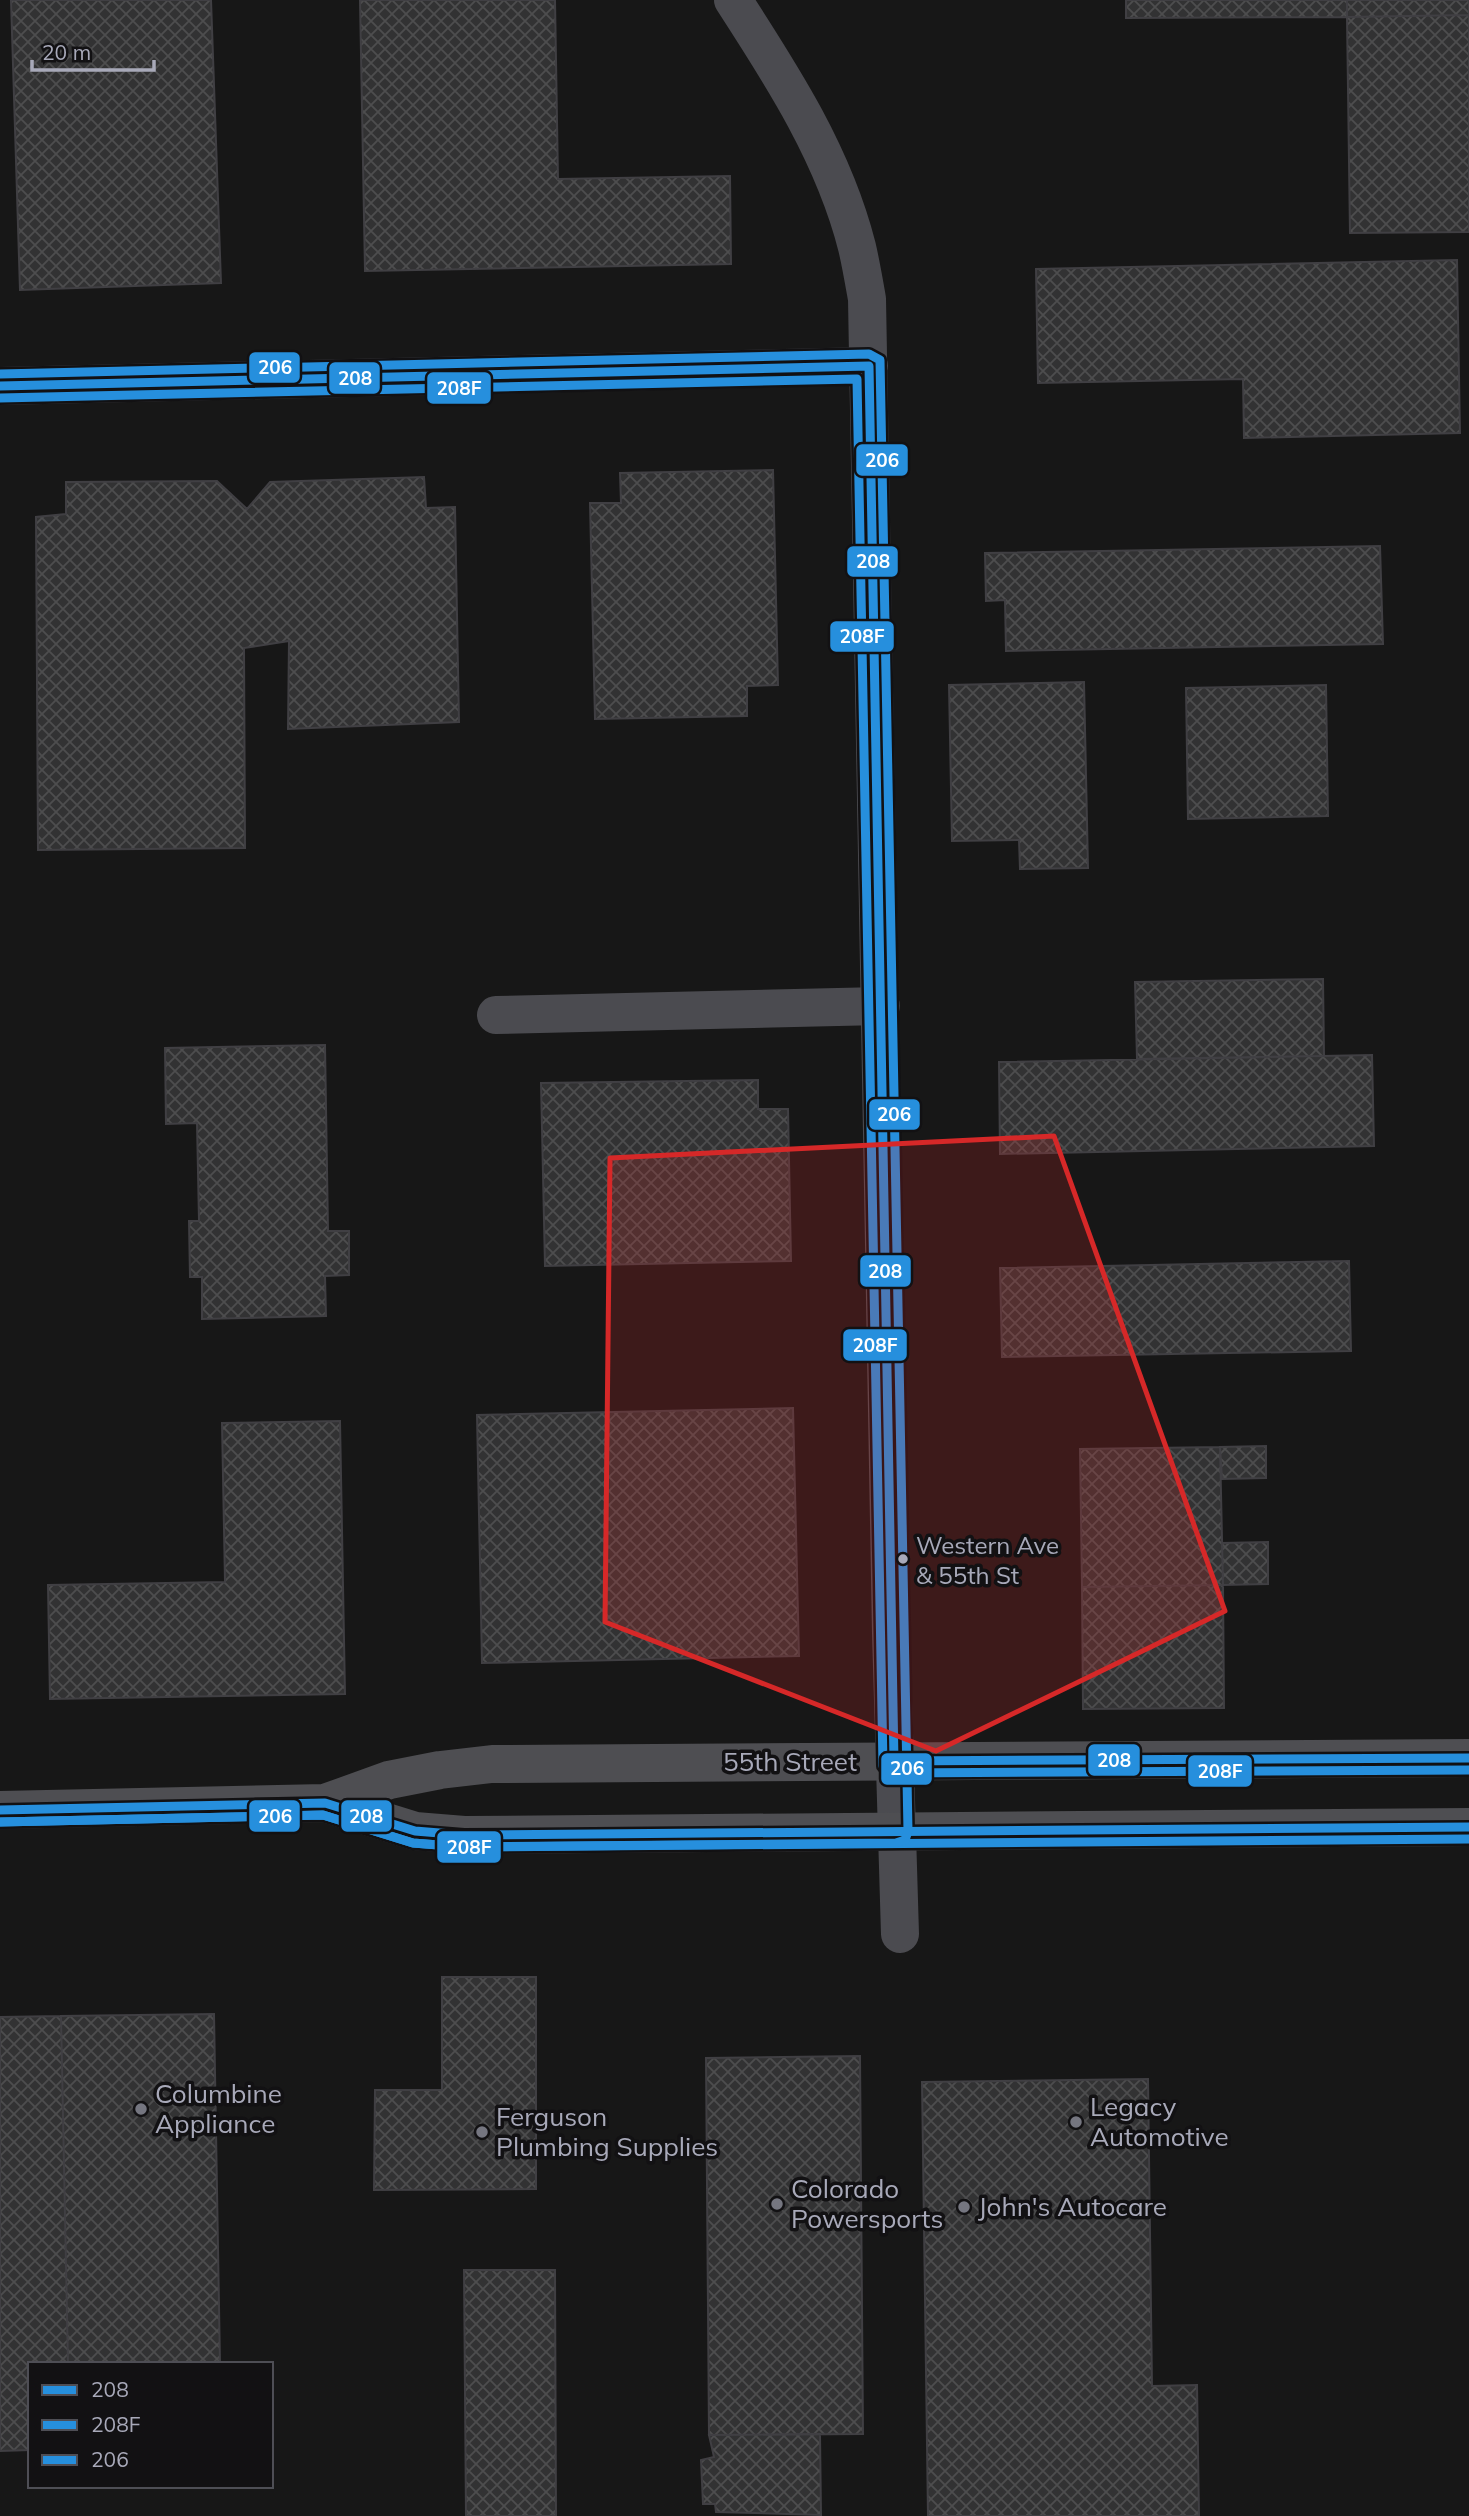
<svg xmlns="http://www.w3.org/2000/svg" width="1469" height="2516" font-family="Mulish,sans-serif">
<defs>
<pattern id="building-cross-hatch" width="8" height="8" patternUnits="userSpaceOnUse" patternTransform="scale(1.75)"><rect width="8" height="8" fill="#323233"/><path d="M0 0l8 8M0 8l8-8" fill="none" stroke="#4d4d4e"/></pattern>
</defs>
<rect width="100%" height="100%" fill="#171717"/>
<!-- building -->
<path fill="url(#building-cross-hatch)" stroke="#403f43" stroke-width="2" d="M11 0H211L221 283 20 290Z
M360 0H555L558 179 730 176 731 264 365 271Z
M1126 0H1347V17L1126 18Z
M1347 0H1469V15L1347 17Z
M1469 15V232L1350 233 1347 17Z
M1457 260 1460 433 1244 438 1243 379 1038 383 1036 269Z
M773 470 778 685 747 686V716L595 719 590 503H621L620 473Z
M424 477 426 508 455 507 459 722 288 729 289 641 244 648 245 848 38 850 36 517 66 514V482L217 481 247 509 270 482Z
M1380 546 1383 644 1006 651 1005 600 986 601 985 553Z
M1084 682 1088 868 1020 869 1019 840 952 841 949 685Z
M1326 685 1328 816 1188 819 1186 688Z
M1323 979 1324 1056 1137 1059 1135 982Z
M325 1045 328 1231H349V1275L325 1276 326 1316 202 1319V1277H190L189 1221H199L197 1123 166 1124 165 1048Z
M1372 1055 1374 1146 1000 1154 999 1062Z
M758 1080V1109H788L791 1261 545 1266 541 1083Z
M1349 1261 1351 1351 1002 1357 1000 1268Z
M793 1408 799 1656 482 1663 477 1415Z
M340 1421 345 1694 50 1699 48 1585 225 1582 222 1423Z
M1266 1446V1478L1222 1479 1220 1447Z
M1220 1447 1223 1585 1082 1587 1080 1449Z
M1268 1542V1584L1223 1585 1222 1543Z
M1223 1585 1224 1708 1083 1709 1082 1587Z
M442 1977H536V2189L374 2190 375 2090H442Z
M214 2014 220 2364H68L61 2016Z
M61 2016 68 2364H30V2450L0 2451V2017Z
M860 2056 863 2434 709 2435 706 2058Z
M1148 2079 1152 2386 1197 2385 1199 2516H928L922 2082Z
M464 2270H555L556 2516H466Z
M820 2434 821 2515 716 2512 715 2504H703L701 2460 714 2457 709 2435Z"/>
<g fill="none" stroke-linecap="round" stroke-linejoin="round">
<!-- minor -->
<path stroke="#4b4b50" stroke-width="38" d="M733 0C783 77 834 156 857 247 861 264 864 282 867 299L891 1633 900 1934
M0 386 869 366
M496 1015 881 1006"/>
<!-- major -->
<path stroke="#4e4e52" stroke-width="38" d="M325 1803 415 1831 464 1835 1469 1827
M0 1810 325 1803 389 1780 440 1770 492 1764 1469 1758"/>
<defs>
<path id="bus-1" d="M0 386 869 366 894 1761 1469 1758
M0 1810 325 1803 415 1831 464 1835 1469 1827"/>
<path id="bus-2" d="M0 398 857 379 883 1766 887 1771 894 1773 1469 1770
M0 1822 323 1815 413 1843 464 1847 1469 1839"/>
<path id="bus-3" d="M0 374 869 354 880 360 908 1831 905 1840 896 1843 464 1847 413 1843 323 1815 0 1822"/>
</defs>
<!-- bus-1 casing -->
<use href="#bus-1" stroke="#121113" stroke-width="14"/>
<!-- bus-2 casing -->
<use href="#bus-2" stroke="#121113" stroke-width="14"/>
<!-- bus-3 casing -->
<use href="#bus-3" stroke="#121113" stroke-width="14"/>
<!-- bus-1 -->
<use href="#bus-1" stroke="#268fdd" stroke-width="9"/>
<!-- bus-2 -->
<use href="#bus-2" stroke="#268fdd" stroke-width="9"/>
<!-- bus-3 -->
<use href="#bus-3" stroke="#268fdd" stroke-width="9"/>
</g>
<!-- marked area -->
<path fill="#d62828" fill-opacity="0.2" stroke="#d62828" stroke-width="5" stroke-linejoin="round" d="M1054 1136 1225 1611 936 1751 605 1622 610 1158Z"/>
<!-- markers -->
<circle fill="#a8a9b9" stroke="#121113" stroke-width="2.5" cx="903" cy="1559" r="6"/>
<g fill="#757680" stroke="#121113" stroke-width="2.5">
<circle cx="141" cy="2109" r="7"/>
<circle cx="1076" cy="2122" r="7"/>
<circle cx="482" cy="2132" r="7"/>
<circle cx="777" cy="2204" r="7"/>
<circle cx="964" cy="2207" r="7"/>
</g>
<g text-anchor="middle" stroke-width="7" stroke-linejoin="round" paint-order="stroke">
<!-- bus labels -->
<g font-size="24" fill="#a8a9b9" stroke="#121113" text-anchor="start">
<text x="916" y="1554">Western Ave<tspan x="916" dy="30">&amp; 55th St</tspan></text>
</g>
<!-- street labels -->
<g font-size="26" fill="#a8a9b9" stroke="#121113">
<text x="790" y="1771">55th Street</text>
</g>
<!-- poi labels -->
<g font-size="26" fill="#a8a9b9" stroke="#121113" text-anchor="start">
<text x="155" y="2103">Columbine<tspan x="155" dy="30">Appliance</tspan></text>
<text x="1090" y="2116">Legacy<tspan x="1090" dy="30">Automotive</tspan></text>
<text x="496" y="2126">Ferguson<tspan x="496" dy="30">Plumbing Supplies</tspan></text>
<text x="791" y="2198">Colorado<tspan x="791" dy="30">Powersports</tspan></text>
<text x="978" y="2216">John's Autocare</text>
</g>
</g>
<g stroke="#121113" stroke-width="2.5">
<rect x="248" y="351" width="53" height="33" rx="7" fill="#268fdd"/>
<rect x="328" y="361" width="53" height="34" rx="7" fill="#268fdd"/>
<rect x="426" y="371" width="66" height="34" rx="7" fill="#268fdd"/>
<rect x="855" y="443" width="54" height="34" rx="7" fill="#268fdd"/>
<rect x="846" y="545" width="53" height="33" rx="7" fill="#268fdd"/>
<rect x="829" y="620" width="66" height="33" rx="7" fill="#268fdd"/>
<rect x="868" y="1098" width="53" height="33" rx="7" fill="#268fdd"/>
<rect x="859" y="1254" width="53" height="34" rx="7" fill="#268fdd"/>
<rect x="842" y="1328" width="66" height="34" rx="7" fill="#268fdd"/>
<rect x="1087" y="1743" width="54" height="34" rx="7" fill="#268fdd"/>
<rect x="880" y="1752" width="53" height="34" rx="7" fill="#268fdd"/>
<rect x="1187" y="1754" width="66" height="34" rx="7" fill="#268fdd"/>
<rect x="340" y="1799" width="53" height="34" rx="7" fill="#268fdd"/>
<rect x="248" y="1799" width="53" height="34" rx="7" fill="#268fdd"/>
<rect x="436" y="1830" width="66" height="34" rx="7" fill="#268fdd"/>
</g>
<g font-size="19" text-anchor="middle" font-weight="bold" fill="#fff">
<text x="275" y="374">206</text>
<text x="355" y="385">208</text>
<text x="459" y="395">208F</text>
<text x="882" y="467">206</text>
<text x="873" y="568">208</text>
<text x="862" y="643">208F</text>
<text x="894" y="1121">206</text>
<text x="885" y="1278">208</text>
<text x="875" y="1352">208F</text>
<text x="1114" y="1767">208</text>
<text x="907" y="1775">206</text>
<text x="1220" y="1778">208F</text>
<text x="366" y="1823">208</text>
<text x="275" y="1823">206</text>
<text x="469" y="1854">208F</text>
</g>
<!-- legend -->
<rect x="28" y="2362" width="245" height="126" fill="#121113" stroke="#4e4e55" stroke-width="2"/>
<rect x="42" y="2385" width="35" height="10" fill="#268fdd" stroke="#4e4e55" stroke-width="2"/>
<text x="91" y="2397" font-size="21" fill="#a8a9b9">208</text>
<rect x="42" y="2420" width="35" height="10" fill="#268fdd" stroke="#4e4e55" stroke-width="2"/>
<text x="91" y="2432" font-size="21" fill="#a8a9b9">208F</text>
<rect x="42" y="2455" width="35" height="10" fill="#268fdd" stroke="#4e4e55" stroke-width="2"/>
<text x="91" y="2467" font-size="21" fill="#a8a9b9">206</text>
<!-- scale -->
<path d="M32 60v10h122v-10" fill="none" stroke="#a8a9b9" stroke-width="3.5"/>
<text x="42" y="60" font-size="21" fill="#a8a9b9" stroke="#121113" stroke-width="5" paint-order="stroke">20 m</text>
</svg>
